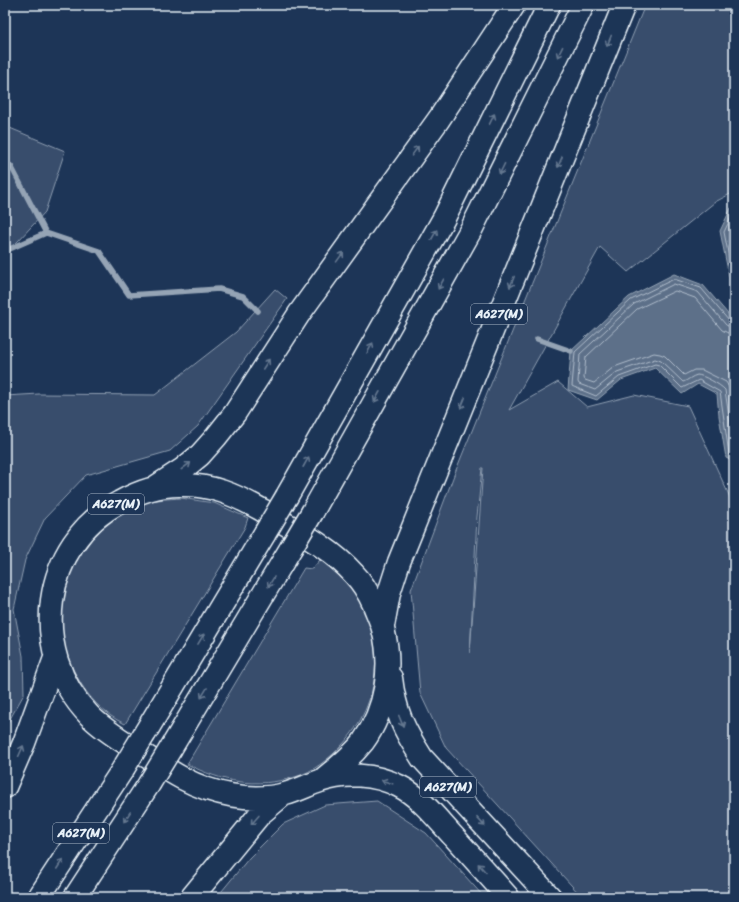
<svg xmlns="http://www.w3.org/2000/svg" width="739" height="902" font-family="Sriracha,sans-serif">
<rect width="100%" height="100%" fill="#1d3557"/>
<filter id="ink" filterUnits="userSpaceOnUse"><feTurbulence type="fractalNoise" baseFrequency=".025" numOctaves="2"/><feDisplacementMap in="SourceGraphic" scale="8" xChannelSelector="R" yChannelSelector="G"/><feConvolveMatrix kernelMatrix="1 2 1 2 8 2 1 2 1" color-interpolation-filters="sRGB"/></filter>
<g filter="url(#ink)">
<!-- green -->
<path fill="#374d6c" stroke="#909fb2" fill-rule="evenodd" d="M645 5H734V192L715 202 628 272 600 247 509 410 558 382 587 407 634 395 688 406 734 506V897H582L446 748 420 693 411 590 454 475ZM482 468H483L470 653 477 517Z
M5 126 65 151 45 212 5 255Z
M275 289 287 299 198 426 170 451 86 475 45 518 25 560 14 609 23 656 24 694 5 728V396L39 394 155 395 236 332Z
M181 498 214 503 248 518 245 527 125 724C103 714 87 696 76 675 40 608 74 529 145 503 156 499 169 499 181 498Z
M320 560C333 570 345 580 355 594 387 642 381 703 342 745 330 758 313 772 295 777 256 789 222 782 187 764L304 568 312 569Z
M377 801 426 833 484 897H217L249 858 283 824 325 805Z"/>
<!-- water -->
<path fill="#5d7089" stroke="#95a4b5" d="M734 207V280L729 276 720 231 731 208Z
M674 274 703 285 734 321V462L726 458 719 416 717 394 698 384 682 394 655 368 621 380 597 400 568 390 571 351 629 297Z"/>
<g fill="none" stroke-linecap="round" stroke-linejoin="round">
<!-- shore -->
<path stroke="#b0bdcc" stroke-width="1" d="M734 211 724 232 732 273 734 275
M734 323 729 321 701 288 674 279 631 300 575 352 572 386 574 387 596 396 619 377 655 364 659 365 682 388 699 380 720 392 729 454 734 457
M734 328 730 327 726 325 698 292 674 284 634 304 580 354 578 382 579 384 595 390 617 372 655 359 661 361 683 382C687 381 692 376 697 375 703 375 721 385 725 390L734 451
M734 334 728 333 722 330 695 298 675 291 637 309 586 357 584 378 585 380 594 383 614 367 654 353 660 354 665 356 684 375 694 370H702L726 382 731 391 734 417"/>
<!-- stream -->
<path stroke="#95a4b5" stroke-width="5.5" d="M5 163 11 166 46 233 99 251 129 295 219 289 243 296 258 311
M5 251 46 233
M537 339 571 351"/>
<defs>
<path id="highway" d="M157 486 183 469 200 455 216 437 235 413 299 314 439 119 514 5
M287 496 444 218 549 5
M313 511 472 228 583 5
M383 626 389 593 399 562 624 5
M391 678C395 712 404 730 422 758L550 897
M145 733 265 533
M171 748 291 548
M322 780C337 768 351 757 363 742 386 710 393 667 383 629 381 621 377 613 374 605 369 594 363 583 354 574 329 546 293 529 262 510 235 495 211 484 179 485 158 485 138 492 120 502 41 543 28 652 89 715 103 730 122 740 139 752 153 760 167 770 182 778 212 794 251 803 285 794 297 791 308 785 320 781 345 772 375 774 399 786 421 797 437 819 454 837 472 857 490 877 508 897
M5 787 24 743 55 658
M39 897 123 769
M75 897 149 784
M192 897 260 814 284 794"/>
</defs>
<!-- highway casing -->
<use href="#highway" stroke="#e8f1f8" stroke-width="25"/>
<!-- highway -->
<use href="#highway" stroke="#1d3557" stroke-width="22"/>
<defs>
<path id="highway-bridge" d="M265 533 287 496
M291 548 313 511
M123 769 145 733
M149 784 171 748"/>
</defs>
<!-- highway-bridge casing -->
<use href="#highway-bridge" stroke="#e8f1f8" stroke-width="25" stroke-linecap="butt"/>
<!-- highway-bridge -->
<use href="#highway-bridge" stroke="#1d3557" stroke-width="22"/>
</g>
<!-- one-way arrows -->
<defs><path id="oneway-shaft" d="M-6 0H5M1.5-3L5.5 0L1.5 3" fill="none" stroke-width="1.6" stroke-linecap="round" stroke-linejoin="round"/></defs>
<g stroke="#64778f">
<use href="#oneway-shaft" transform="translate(609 41) rotate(112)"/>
<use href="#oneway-shaft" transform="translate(560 52) rotate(116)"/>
<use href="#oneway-shaft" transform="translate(492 119) rotate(-64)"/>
<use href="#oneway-shaft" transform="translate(415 151) rotate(-54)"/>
<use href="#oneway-shaft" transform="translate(560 162) rotate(112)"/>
<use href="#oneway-shaft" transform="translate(502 169) rotate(116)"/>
<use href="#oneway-shaft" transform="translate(434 235) rotate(-61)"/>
<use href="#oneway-shaft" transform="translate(340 257) rotate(-54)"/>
<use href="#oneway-shaft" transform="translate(512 282) rotate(112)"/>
<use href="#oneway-shaft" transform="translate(441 284) rotate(119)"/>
<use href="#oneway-shaft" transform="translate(370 348) rotate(-61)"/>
<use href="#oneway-shaft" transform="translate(266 364) rotate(-57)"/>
<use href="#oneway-shaft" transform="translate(377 397) rotate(119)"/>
<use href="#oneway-shaft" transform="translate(463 403) rotate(112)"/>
<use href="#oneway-shaft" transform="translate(306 462) rotate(-61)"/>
<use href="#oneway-shaft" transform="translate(186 466) rotate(-37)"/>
<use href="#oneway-shaft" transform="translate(271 582) rotate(121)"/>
<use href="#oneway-shaft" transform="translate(201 639) rotate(-59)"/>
<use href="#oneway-shaft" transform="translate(204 693) rotate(121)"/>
<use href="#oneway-shaft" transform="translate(401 721) rotate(68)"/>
<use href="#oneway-shaft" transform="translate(21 751) rotate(-66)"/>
<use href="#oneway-shaft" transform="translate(387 782) rotate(-162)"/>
<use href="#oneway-shaft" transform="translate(127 817) rotate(123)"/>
<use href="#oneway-shaft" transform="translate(255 820) rotate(131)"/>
<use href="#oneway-shaft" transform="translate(481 822) rotate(47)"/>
<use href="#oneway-shaft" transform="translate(60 864) rotate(-57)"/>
<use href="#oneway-shaft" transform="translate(482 868) rotate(-132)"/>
</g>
</g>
<g text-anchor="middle" stroke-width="4" stroke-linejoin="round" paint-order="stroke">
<!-- shield labels -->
<g fill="#1d3557" stroke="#abb9c8" stroke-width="1">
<rect x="471" y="304" width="56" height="20" rx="3"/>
<rect x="88" y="494" width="56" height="20" rx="3"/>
<rect x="420" y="777" width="56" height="20" rx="3"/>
<rect x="53" y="823" width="56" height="20" rx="3"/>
</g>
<g font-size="12" font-weight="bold" fill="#e8f1f8">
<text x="499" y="318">A627(M)</text>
<text x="116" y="508">A627(M)</text>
<text x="448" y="791">A627(M)</text>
<text x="81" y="837">A627(M)</text>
</g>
</g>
<!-- margin -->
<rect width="739" height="902" fill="none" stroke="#1d3557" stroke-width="20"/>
<rect x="10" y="10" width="719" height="882" fill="none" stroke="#e8f1f8" stroke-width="1.5" filter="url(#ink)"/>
</svg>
